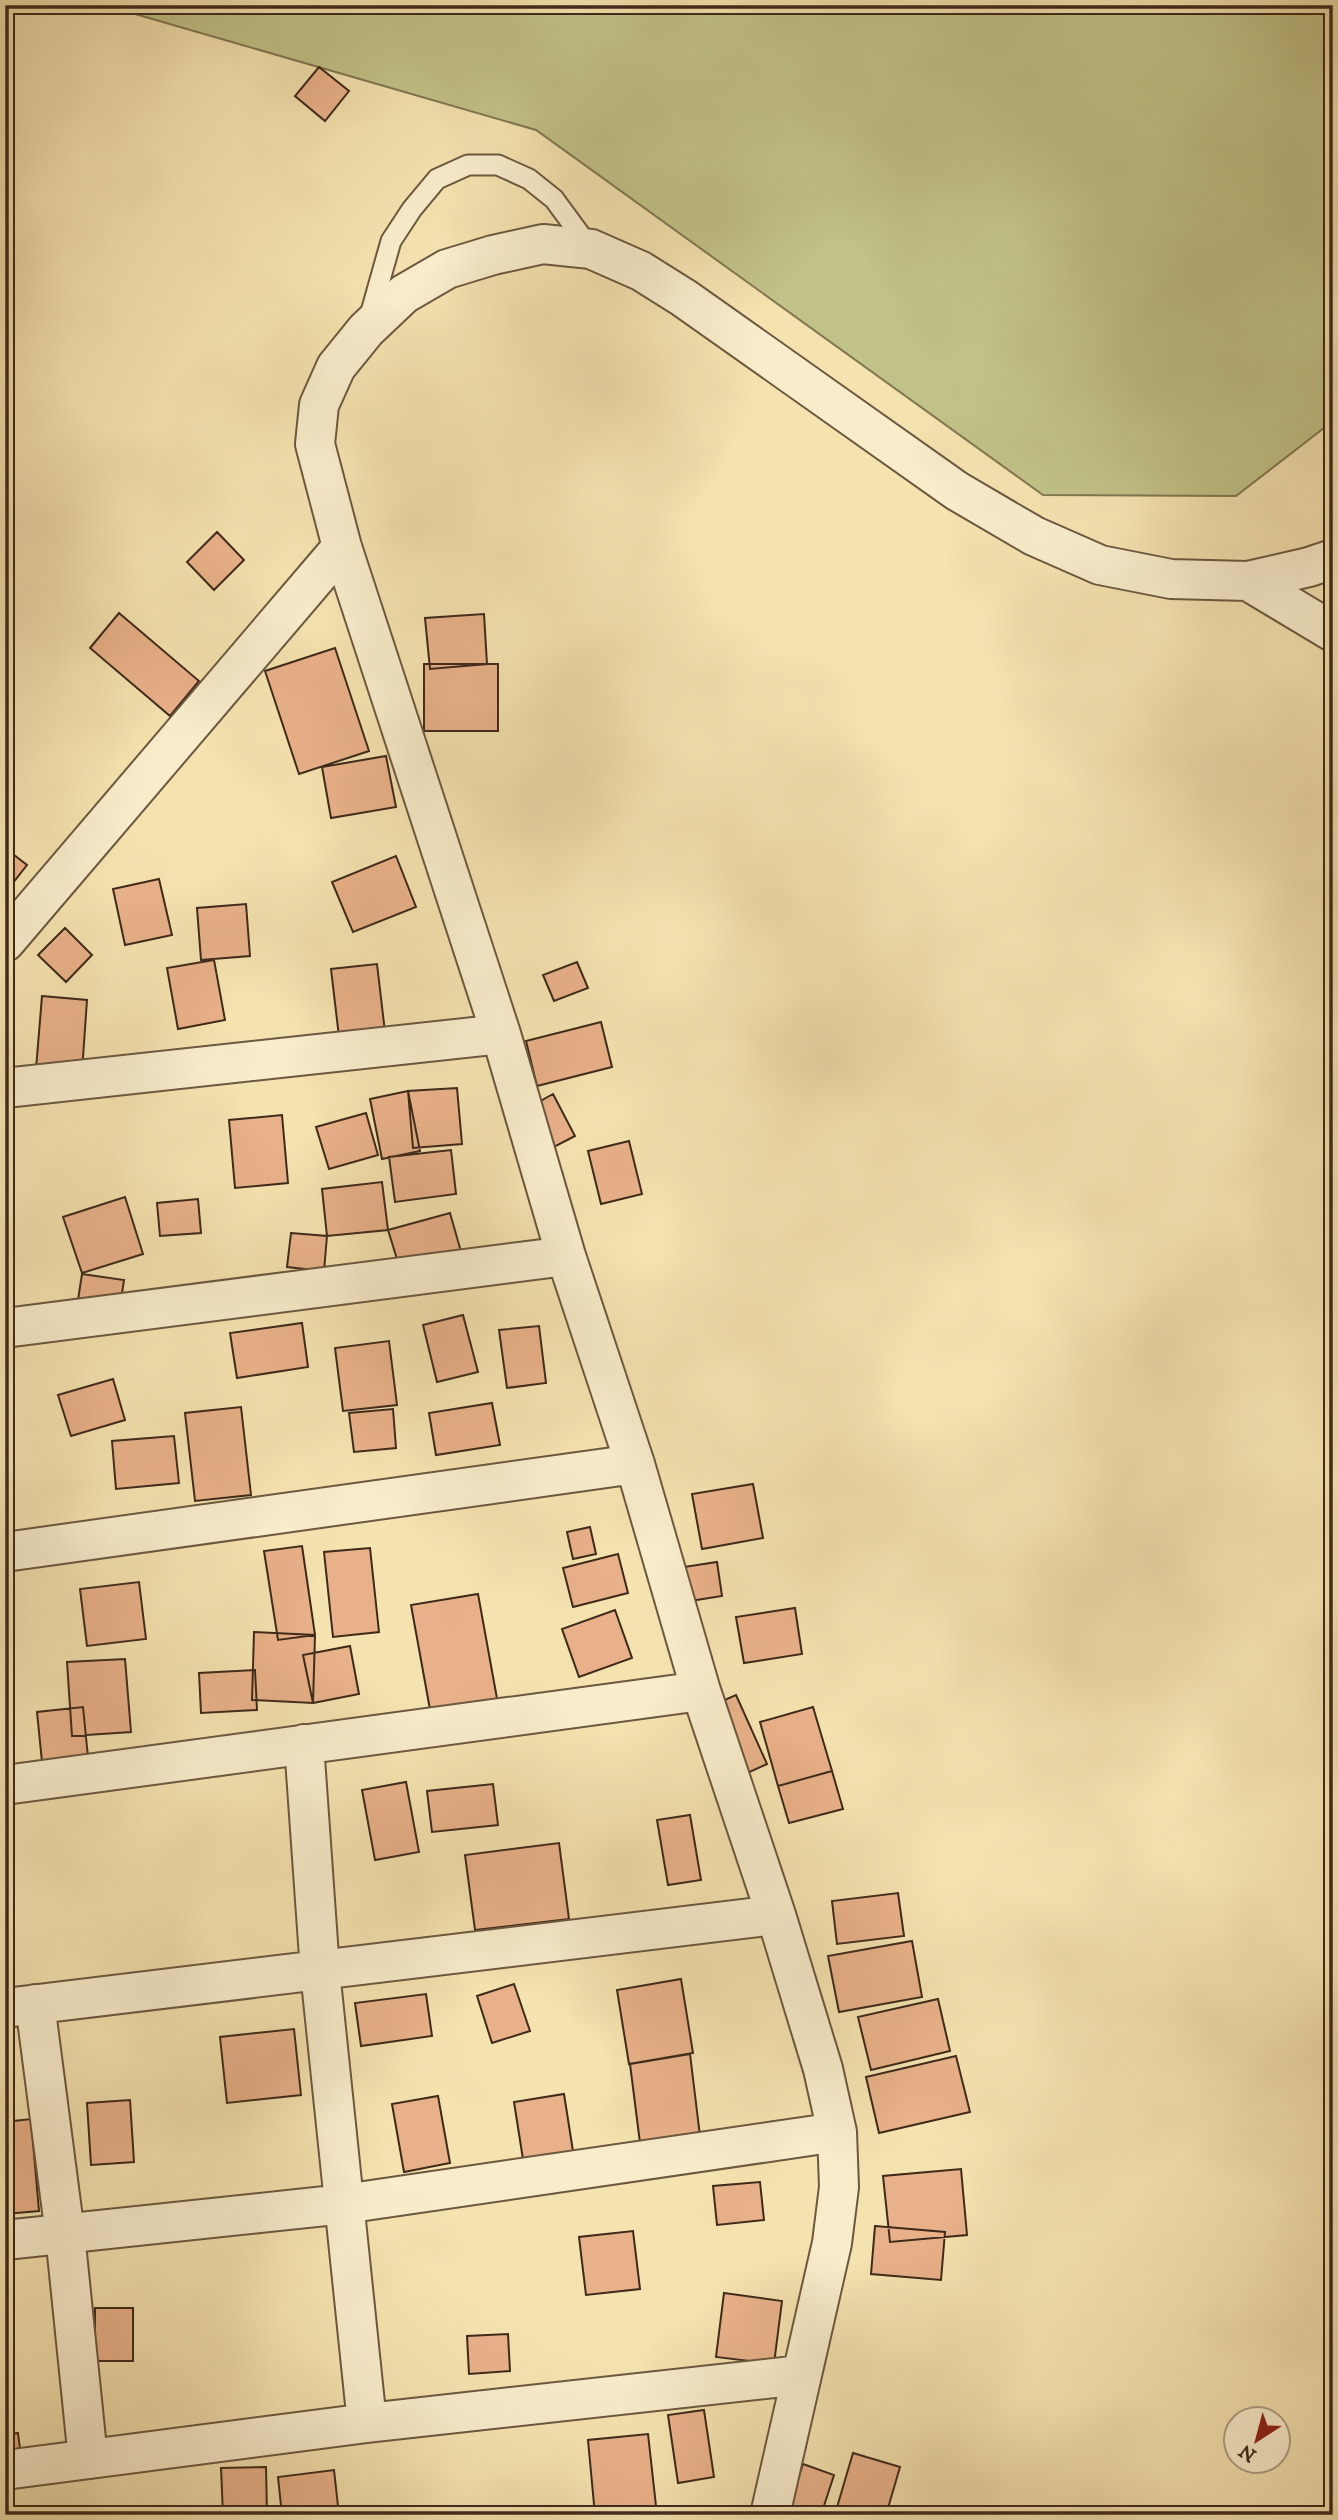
<svg xmlns="http://www.w3.org/2000/svg" width="1338" height="2520" font-family="'IM FELL DW Pica',serif">
<rect width="100%" height="100%" fill="#f4e2af"/>
<filter id="stains"><feTurbulence type="fractalNoise" baseFrequency=".00286" numOctaves="4"/><feColorMatrix values="0 0 0 0 .2 0 0 0 0 .09 0 0 0 0 .02 0 0 0 .5 -.17"/></filter>
<radialGradient id="worn" r=".72"><stop offset=".6" stop-color="#630" stop-opacity="0"/><stop offset="1" stop-color="#630" stop-opacity=".3"/></radialGradient>
<!-- green -->
<path fill="#c1c287" stroke="#807651" stroke-width="2" d="M104 5H1333V421L1236 496 1043 495 536 130Z"/>
<!-- building -->
<path fill="#e9b189" stroke="#3e2a1b" stroke-width="2" d="M319 67 349 91 325 121 295 96Z
M217 532 244 560 214 590 187 562Z
M119 613 199 681 170 716 90 648Z
M484 614 487 664 430 669 425 618Z
M335 648 369 751 299 774 265 671Z
M424 664H498V731H424Z
M386 756 396 807 331 818 322 767Z
M5 848 27 865 5 893Z
M396 856 416 907 353 932 332 882Z
M159 879 172 935 125 945 113 889Z
M246 904 250 956 201 960 197 908Z
M65 928 92 955 66 982 38 955Z
M214 960 225 1020 178 1029 167 968Z
M577 962 588 988 554 1001 543 975Z
M377 964 385 1032 339 1037 331 969Z
M42 996 87 1000 82 1072 36 1069Z
M601 1022 612 1067 537 1086 526 1041Z
M457 1088 462 1144 413 1148 408 1091Z
M408 1091 420 1151 382 1159 370 1099Z
M553 1094 575 1136 550 1149 528 1108Z
M366 1113 378 1155 329 1169 316 1127Z
M282 1115 288 1183 235 1188 229 1120Z
M629 1141 642 1194 601 1204 588 1151Z
M451 1150 456 1194 395 1202 389 1157Z
M382 1182 388 1230 327 1236 322 1189Z
M125 1197 143 1254 82 1273 63 1217Z
M198 1199 201 1233 160 1236 157 1203Z
M450 1213 462 1255 401 1272 388 1230Z
M291 1233 327 1236 324 1271 287 1267Z
M82 1274 124 1280 120 1307 78 1300Z
M463 1315 478 1372 437 1382 423 1325Z
M302 1323 308 1367 237 1378 230 1333Z
M539 1326 546 1383 507 1388 499 1330Z
M389 1341 397 1405 343 1411 335 1348Z
M113 1379 125 1420 71 1436 58 1395Z
M492 1403 500 1445 436 1455 429 1413Z
M241 1407 251 1495 195 1501 185 1413Z
M393 1409 396 1448 354 1452 349 1413Z
M174 1436 179 1483 116 1489 112 1441Z
M753 1484 763 1538 702 1549 692 1494Z
M590 1527 596 1554 573 1559 567 1532Z
M302 1546 315 1635 278 1640 264 1551Z
M370 1548 379 1632 333 1637 324 1552Z
M618 1554 628 1593 573 1607 563 1568Z
M717 1562 722 1596 690 1601 684 1567Z
M139 1582 146 1639 87 1646 80 1589Z
M478 1594 498 1704 431 1715 411 1605Z
M795 1608 802 1654 744 1663 736 1617Z
M615 1610 632 1658 579 1677 562 1629Z
M254 1632 315 1635 313 1703 252 1700Z
M350 1646 359 1694 313 1703 303 1655Z
M125 1659 131 1732 72 1736 67 1662Z
M255 1670 257 1710 201 1713 199 1673Z
M736 1695 767 1764 743 1775 713 1705Z
M83 1707 88 1757 42 1762 37 1712Z
M813 1707 832 1771 778 1786 760 1722Z
M832 1771 843 1809 789 1823 778 1786Z
M406 1782 419 1852 375 1860 362 1790Z
M493 1784 498 1825 432 1832 427 1791Z
M690 1815 701 1880 668 1885 657 1820Z
M559 1843 569 1919 475 1930 465 1855Z
M898 1893 904 1936 837 1944 832 1901Z
M912 1941 922 1997 839 2012 828 1956Z
M681 1979 693 2053 629 2064 617 1990Z
M514 1984 530 2031 492 2043 477 1996Z
M426 1994 432 2036 361 2046 355 2003Z
M938 1999 950 2051 871 2070 858 2017Z
M294 2029 301 2095 227 2103 220 2037Z
M690 2054 700 2136 640 2143 630 2064Z
M956 2056 970 2112 879 2133 866 2077Z
M564 2094 575 2164 525 2172 514 2102Z
M438 2096 450 2163 404 2172 392 2104Z
M130 2100 134 2162 91 2165 87 2103Z
M31 2119 39 2211 5 2214V2122Z
M961 2169 967 2235 890 2242 883 2176Z
M760 2182 764 2220 717 2225 713 2186Z
M875 2226 945 2232 941 2280 871 2274Z
M633 2231 640 2289 586 2295 579 2237Z
M724 2293 782 2301 774 2364 716 2357Z
M95 2308H133V2361H95Z
M508 2334 510 2371 469 2374 467 2336Z
M704 2410 714 2477 678 2483 668 2415Z
M18 2433 22 2465 5 2467V2435Z
M648 2434 657 2515H595L588 2440Z
M853 2453 900 2467 886 2515 835 2514Z
M803 2464 834 2475 821 2515H786Z
M266 2467 267 2515H223L221 2468Z
M334 2470 339 2515H282L278 2477Z
M153 2507 155 2515H122Z"/>
<g fill="none" stroke-linecap="round" stroke-linejoin="round">
<defs>
<path id="lane" d="M369 319 391 241 412 209 437 179 468 165H498L529 179 554 199 590 248"/>
<path id="street" d="M1248 581 1333 632
M5 942 342 547
M5 1088 501 1034
M5 1328 566 1256
M5 1552 635 1464
M304 1744 320 1971 367 2423
M5 1785 701 1691
M35 2004 65 2234 88 2459
M5 2008 776 1915
M5 2240 344 2204 837 2132
M5 2470 367 2423 801 2375
M770 2515 832 2243 839 2187 837 2132 823 2069 776 1915 701 1691 635 1464 566 1256 501 1034 342 547 315 444 319 405 336 367 366 330 404 294 447 269 493 255 543 244 591 249 641 271 684 298 957 491 1034 536 1100 565 1171 579 1248 581 1309 567 1333 559"/>
</defs>
<!-- lane casing -->
<use href="#lane" stroke="#6c5840" stroke-width="23"/>
<!-- street casing -->
<use href="#street" stroke="#6c5840" stroke-width="42"/>
<!-- lane -->
<use href="#lane" stroke="#f8eccb" stroke-width="19"/>
<!-- street -->
<use href="#street" stroke="#f8eccb" stroke-width="38"/>
</g>
<!-- margin -->
<rect width="1338" height="2520" fill="none" stroke="#f4e2af" stroke-width="28"/>
<rect x="7" y="7" width="1324" height="2506" fill="none" stroke="#3e2a1b" stroke-width="3.5"/>
<rect x="14" y="14" width="1310" height="2492" fill="none" stroke="#3e2a1b" stroke-width="2"/>
<!-- north arrow -->
<g transform="translate(1257 2440) rotate(216)"><circle r="33" fill="#f8eccb" stroke="#ae9e85" stroke-width="2"/>
<path d="M0-5L12 26L0 18L-12 26Z" fill="#8f2418"/>
<text y="-10" font-size="19" font-weight="bold" text-anchor="middle" fill="#3e2a1b">N</text>
</g>
<rect width="100%" height="100%" filter="url(#stains)"/>
<rect width="100%" height="100%" fill="url(#worn)"/>
</svg>
